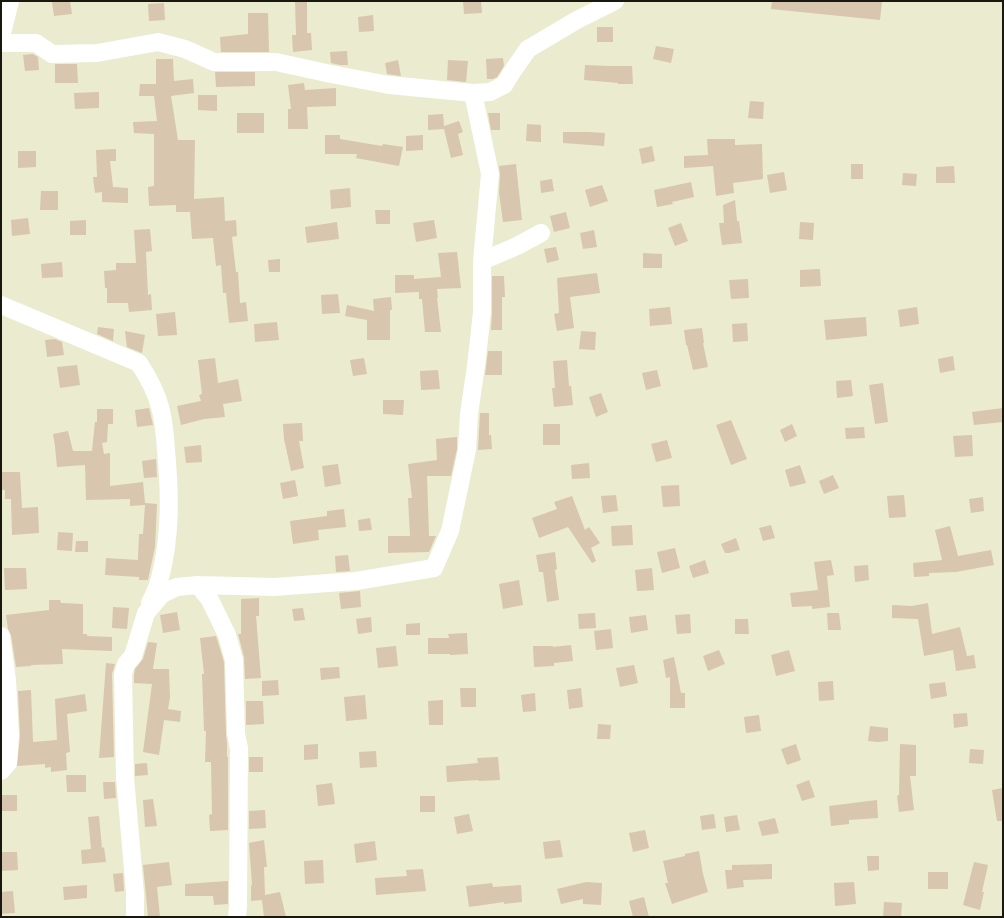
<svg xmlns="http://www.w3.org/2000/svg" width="1004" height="918" font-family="Overpass,sans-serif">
<rect width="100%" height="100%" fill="#ebebcf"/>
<!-- building -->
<path fill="#d8c6af" d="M58 1H70L72 14 54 16 52 2Z
M295 1H307V33H311L312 50 293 52 292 35H296Z
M463 1H481L482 13 464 14Z
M772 1H874L882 2 880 20 771 9Z
M164 3 165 20 149 21 148 4Z
M248 13H268L269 52H221L220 37 248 34Z
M373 15 374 31 359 32 358 17Z
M597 27H613V42H597Z
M656 46 674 49 671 63 653 59Z
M347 51 348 65H340L331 63 330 52Z
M33 54 38 57 39 70 25 71 23 55Z
M503 58 504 66 497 77 493 79H487L486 59Z
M156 59H173L174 81 193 79 194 93 171 96 178 140H195L194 199 224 197 225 221 236 220 237 236 232 237 236 272H238L240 303 246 302 248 321 229 323 226 293H223L221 265 216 266 213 238 192 239 190 212H176V205L149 206 148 187 154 186V134L134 133 133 122 157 121 154 96H139L140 84H156Z
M398 60 401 76 387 74 385 63Z
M448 60 468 61 466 82 447 80Z
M55 64H77L78 83H55Z
M585 65 609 66H632L633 84H618V83L584 80Z
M215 72H255V86L216 87Z
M304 83 305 90 336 88V106L307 107 308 129H288V109H291L288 85Z
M99 92V108L75 109 74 93Z
M198 95H217V111L198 110Z
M750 101 764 102 763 119 748 118Z
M237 113H264V133H237Z
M488 113H500V130H491Z
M443 114 444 126 459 121 463 132 458 134 463 155 451 158 444 129 428 130V115Z
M527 124 541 125V142L526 141Z
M563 132H588L605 133 604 146 563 143Z
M325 135H340V139L382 146 383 144 403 147 399 166 356 158 357 154H325Z
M423 135V150L406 151V136Z
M707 139H735V145L762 144 763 179 733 183 734 193 716 196 713 166 684 168V156L708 155Z
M652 146 655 161 642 164 639 149Z
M116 149V161H110L113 187 128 188V203L102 202V192L95 193 93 177H97L96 150Z
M18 151H36V167L18 168Z
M516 164 522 220 503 222 499 193 500 175 499 166Z
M851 164H863V179H851Z
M954 166 955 183H936V167Z
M784 172 787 190 770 193 767 175Z
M903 173 917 174 916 186 902 185Z
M552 179 554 191 541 193 540 181Z
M691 182 694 197 672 202 673 204 657 207 654 190Z
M602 185 608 201 590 207 585 190Z
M350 188 351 207 331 209 330 190Z
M41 191H58V210H40Z
M735 200 737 221H739L742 243 722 245 719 223H724L723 205Z
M375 210H390V224H376Z
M566 212 570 228 554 232 550 216Z
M28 218 30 234 12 236 11 220Z
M86 220V235H70V221Z
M434 220 437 238 416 242 413 223Z
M337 222 339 239 307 243 305 227Z
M800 222 814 223 813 240 799 239Z
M681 223 688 241 675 246 668 228Z
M150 229 152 251 146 252 148 295 151 294 152 310 129 312 128 303H107V288H105L104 271 116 270V263H136L134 230Z
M594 230 597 247 583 249 580 233Z
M556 247 559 260 547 263 544 249Z
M457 252 461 288 437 289 438 298H437L441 332H425L422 299H419V292L395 293V275H414V279L441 277 438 253Z
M643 253 662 254V268H643Z
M280 259V272H269L268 260Z
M62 262 63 277 42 278 41 264Z
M820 269 821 286 800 287V270Z
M597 273 600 293 570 297 574 328 557 331 554 314 559 313 557 278Z
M492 276H504L505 297H502V330H491L492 312Z
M748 279 749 298 731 299 729 280Z
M338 294 340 313 322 314 321 295Z
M391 297 392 310H390V340H367V320L345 316 347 305 374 311 373 299Z
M670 307 672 324 650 326 649 309Z
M917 307 919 324 900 327 898 310Z
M175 312 177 335 158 336 156 314Z
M866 317 867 336 826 340 824 320Z
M277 322 279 340 255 342 254 324Z
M747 323 748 341 733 342 732 324Z
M98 327 114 329 113 341 97 334Z
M702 328 704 343H703L708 367 693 370 687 345H686L684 330Z
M125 331 145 335 142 353 127 347Z
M581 331 596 332 595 350 579 349Z
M55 339 62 342 64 355 47 357 45 340Z
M488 351H502V375H485Z
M953 356 955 370 940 373 938 359Z
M215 358 218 383 238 379 242 401 223 404 225 417 204 419 181 425 177 406 201 401 199 395 202 394 198 360Z
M364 358 367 374 353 376 350 360Z
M567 360 569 386H571L573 405 554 407 552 388H555L553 361Z
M77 365 80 385 60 388 57 367Z
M438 370 440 389 421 390 420 371Z
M657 370 661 386 646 390 642 373Z
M851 380 853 396 837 398 836 381Z
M883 383 888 422 875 424 869 385Z
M601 393 608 412 596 417 589 397Z
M383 400H404L403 415 383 414Z
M149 408 153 425 137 427 135 410Z
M1003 408V422L974 425 972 412Z
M97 409H113V424H108L107 442 102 443 104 454 110 453V486L143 482 145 503 157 504 155 547 148 580H139V577L105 575 106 558 138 560 139 534H143L145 505 130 506V499L86 500 85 465 57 467 55 446 53 434 68 431 73 451H92L95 422H97Z
M480 413H489V435H491L492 449 478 450Z
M731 420 747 459 731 465 716 425Z
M302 423 303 441H299L304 468 291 471 284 439 283 424Z
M543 424H560V445H543Z
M792 424 797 436 785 442 780 430Z
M864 427 865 438 846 439 845 428Z
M972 435 973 456 955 457 953 436Z
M457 437V449L451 476H427L429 536H436L429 552 388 553V536H410L408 498H412L408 464 437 460 436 439Z
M667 440 672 458 656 462 651 444Z
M201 445 202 462 186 463 184 447Z
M156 459 157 477 144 478 142 461Z
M589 463 590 478 572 479 571 465Z
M338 464 341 484 325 487 322 466Z
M800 465 806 483 790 487 785 470Z
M1 472H20L22 508 38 507 39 533 12 535 11 499H5V490H1Z
M833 475 839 488 824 494 819 481Z
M295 480 298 496 283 499 280 483Z
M679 485 680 506 663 507 661 486Z
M616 495 618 511 603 513 601 496Z
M904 495 906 517 889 518 887 496Z
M572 496 585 530 589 527 600 543 591 548 596 561 592 563 568 527 539 538 532 518 557 509 554 502Z
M983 497 984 511 971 513 969 499Z
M344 509 346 527 318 530 319 540 293 544 290 521 327 516V511Z
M370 518 372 530 359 531 358 520Z
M632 525 633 545 612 546 611 526Z
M771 525 775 538 763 541 759 528Z
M950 526 958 556 991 550 994 565 956 572 929 573V576L914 577 913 563 942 560 935 530Z
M58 532 73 533 72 551 57 550Z
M736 538 740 550 729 553H725L721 544Z
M76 541H88V552H75Z
M675 548 680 568 662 573 657 552Z
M555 552 557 569 555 570 559 600 547 602 543 572H539L536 555Z
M348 555 350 571 336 572 335 556Z
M705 560 709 573 693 578 689 566Z
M831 560 834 575 827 576 830 607 812 609V606L792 607 790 593 818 590 814 562Z
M868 565 869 580 855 582 854 566Z
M4 568H26L27 589 5 590Z
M652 568 654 590 637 591 635 570Z
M519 580 523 605 503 609 499 584Z
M360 591 361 607 341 609 339 593Z
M259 598V616H256L261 678 245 679 244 657 238 634H241V599Z
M49 600H60L61 603 83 604V634H87V636L112 637V651L62 649 63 664 31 665V666L16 667 11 635 8 629 6 615 49 610Z
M928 603 932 634 960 627 967 656 974 655 976 668 956 671 953 650 924 656 918 619 892 618V605L912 606Z
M113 607 129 608 127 629 112 628Z
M303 608 305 620 294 621 292 609Z
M177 612 180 630 163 633 160 615Z
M595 613 596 628 579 629 578 614Z
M827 613H839L841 630H828Z
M690 614 691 633 677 634 675 615Z
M646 615 648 630 631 633 629 617Z
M371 617 372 632 358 634 356 619Z
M735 619H748L749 634H735Z
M420 623V635H406V624Z
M611 629 613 648 596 650 594 631Z
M467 633 468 654 450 655V654H428V638H449L448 634Z
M216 636 224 662 226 734 227 743V757H228V830L210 831 209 815 212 814 211 762H205L206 731H204L202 674H204L200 638Z
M148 642 157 643 153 669H169L170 698 168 709 181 711 180 722 164 720 159 755 143 752 152 684 134 683V675L135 669 143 659Z
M571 645 573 661 554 663V666L534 667 533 646H553V647Z
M396 646 398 666 378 668 376 648Z
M719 650 725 664 708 671 703 656Z
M789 650 795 671 776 676 771 655Z
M674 657 681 693H685V708H670V677L666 678 663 660Z
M106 663 115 664 112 674 114 757 99 758Z
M634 665 638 683 620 687 616 668Z
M339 667 340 678 321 680 320 668Z
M278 680 279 695 262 696V681Z
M833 681 834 700 819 701 818 682Z
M945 682 947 696 931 699 929 684Z
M460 688H476V707H461Z
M581 688 583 707 569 709 567 690Z
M31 690 33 742 57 740 55 699 85 694 87 711 67 714 70 752 66 753 67 770 51 772V767L45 768V764L17 766 20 736 18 691Z
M535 693 536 711 523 712 521 695Z
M365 695 367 719 346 721 344 697Z
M443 700V725H429L428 701Z
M246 701H263L264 724 246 725Z
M967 713 968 726 954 728 953 714Z
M759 715 761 731 746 733 744 717Z
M598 724 611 725 610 739H597Z
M870 726 888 728V741L878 742 868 741Z
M318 744V759L304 760V745Z
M796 744 801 760 787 765 781 749Z
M900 744 916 745V776H910L914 810 899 812 897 796 899 795Z
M970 749 984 750 983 764 969 763Z
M376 751 377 767 360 768 359 752Z
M249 757H263V772H249Z
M498 757 500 780 479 781 478 780 447 782 446 766 478 763 477 758Z
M147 763 148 775 135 776V764Z
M66 775H86V792H67Z
M809 780 815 797 802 801 796 785Z
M103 782H115L116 798 104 799Z
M332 783 335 804 318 806 316 785Z
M1003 788V821H997L992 790Z
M1 795H17V811H1Z
M420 796H435V812H420Z
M153 799 157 826 145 827 143 800Z
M877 800 878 818 849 820V824L831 826 829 806Z
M265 810 266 828 249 829V811Z
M469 814 473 831 457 834 454 817Z
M714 814 716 828 702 830 700 816Z
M737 815 740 830 726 832 724 817Z
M99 816 102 848 104 847 106 862 82 864 81 850 91 849 88 817Z
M775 818 779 833 762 836 758 822Z
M645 830 649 848 633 852 629 833Z
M264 840 267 867H264L265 895 280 892 286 917H264L262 900 251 901V886L252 885 249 843Z
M560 840 563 857 545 859 543 842Z
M375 841 377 860 356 863 354 844Z
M699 851 703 874 708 892 672 904 665 883H668L663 861 685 856V854Z
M1 852H17L18 870 1 871Z
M867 856H879V870L868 871Z
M323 860 324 883 305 884 304 861Z
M169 862 172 885 157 887 160 917H148L143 865Z
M974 862 988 865 982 892H984L980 910 963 905Z
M772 864V879L743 880 744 887 727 889 725 870H732V865Z
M423 869 426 891 376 895 375 878 407 876 406 870Z
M928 872H948V889H928Z
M123 873 124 891 115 892 113 874Z
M228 881V904L214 905 213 896H185V884Z
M586 882 602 883 601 905 583 904V899L561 904 557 889Z
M854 882 856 904 835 906 834 883Z
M492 883 493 887 521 885 522 902 504 904V902L469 907 466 886Z
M87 885V898L64 900 63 887Z
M13 891 15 913 1 914V892Z
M644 897 649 917H633L629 901Z
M884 902 902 903 901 917H883Z"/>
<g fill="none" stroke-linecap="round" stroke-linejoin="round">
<!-- minor -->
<path stroke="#fff" stroke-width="18" d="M1 37 10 1
M1 43H36L52 54 97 53 158 42 185 49 214 62H276L331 74 389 85 473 93 490 92 504 85 514 69 528 49 577 20 615 1
M482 261 517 246 541 233
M1 305 139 363C148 377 156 391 160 407 164 421 165 436 166 450 170 493 171 536 160 578 158 586 154 595 150 603
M198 585 210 600 227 635 234 660 236 734 239 748 238 906 237 917
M1 636 7 680 10 736 8 763 1 771
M135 917V893L125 777 123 674 126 664 133 656 146 613 162 594 177 587 198 585 274 587 356 581 434 568 450 531 467 450 469 414 476 366 482 312V261L490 174 473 93"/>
</g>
<!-- border -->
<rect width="1004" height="918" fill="none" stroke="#18180e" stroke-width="4"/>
</svg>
